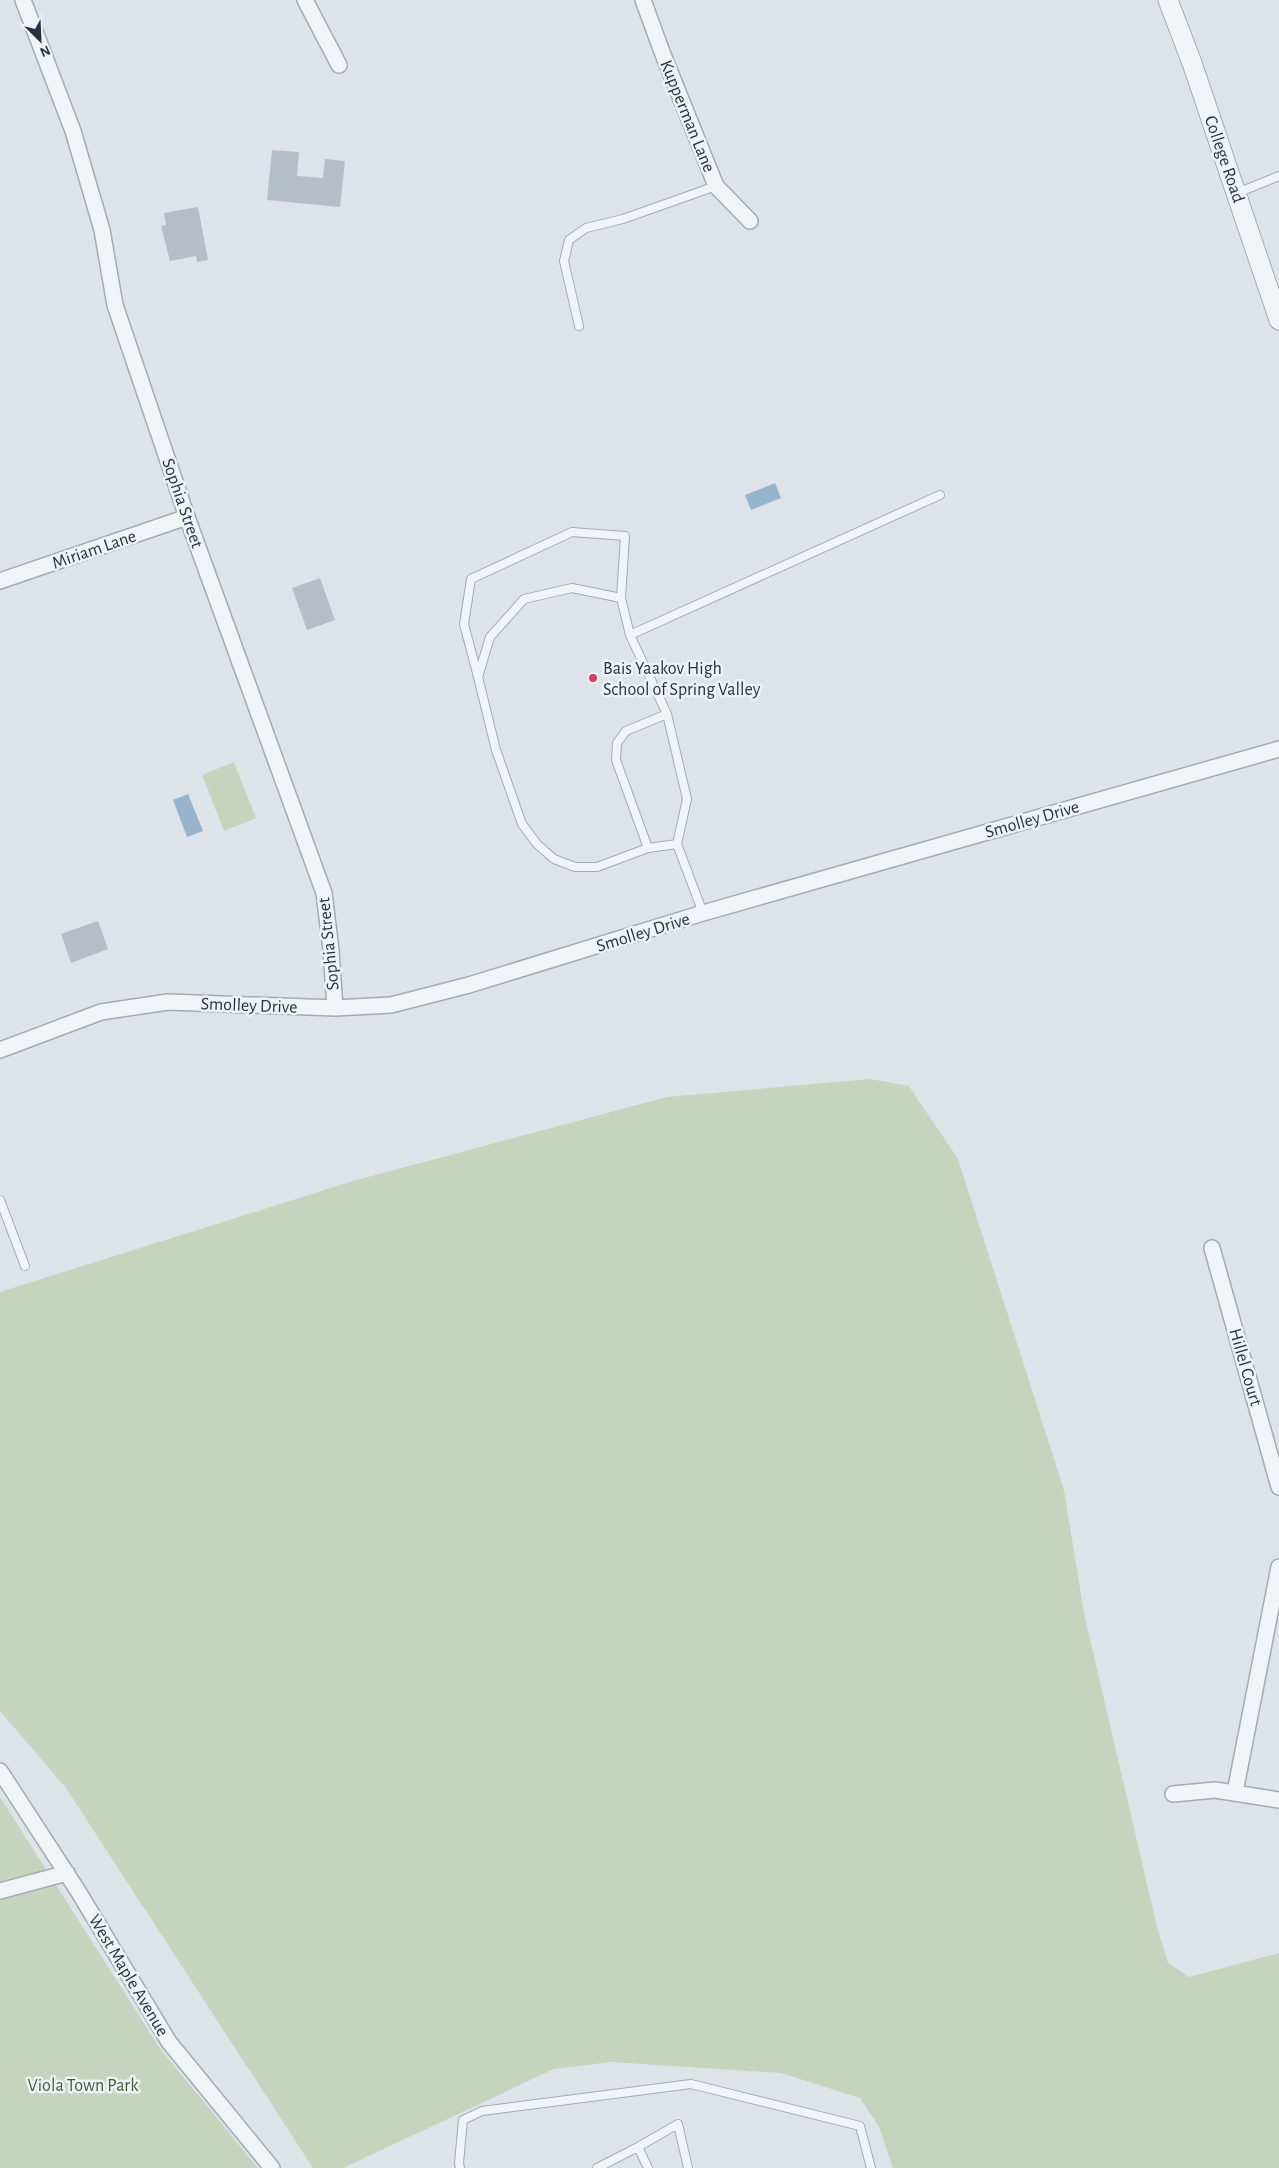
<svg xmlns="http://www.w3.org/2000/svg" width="1279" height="2168" font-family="'Alegreya Sans',sans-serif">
<rect width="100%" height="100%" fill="#dee3e9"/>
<!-- green -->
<path fill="#c6d4be" d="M234 762 256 818 224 831 202 775Z
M870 1079 909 1086 958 1159 1064 1490 1084 1613 1157 1927 1168 1963 1189 1977 1279 1953V2168H893L879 2127 860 2098 781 2073 611 2062 554 2069 343 2168H313L66 1788 0 1711V1292L353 1181 667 1097Z
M0 1797 161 2050 258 2168H0Z"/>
<!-- water -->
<path fill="#96b5cc" d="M775 483 781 498 751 510 745 495Z
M188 794 203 831 187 837 173 800Z"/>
<!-- building -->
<path fill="#b5bdc6" d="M272 150 299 152 297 176 323 178 325 159 345 161 340 207 267 200Z
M198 207 208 260 197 262 196 256 170 261 161 226 166 225 164 213Z
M320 578 335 620 307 630 292 588Z
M98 921 108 949 71 963 61 934Z"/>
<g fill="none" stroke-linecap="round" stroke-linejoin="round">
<defs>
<path id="service" d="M1237 193 1279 176
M579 326 564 261 569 240 586 228 623 219 716 186
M630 635 940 495
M478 677 464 624 471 579 572 532 625 536 621 598
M677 844 648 848 597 867H575L554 859 537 844 522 824 496 750 478 677 490 637 524 599 572 588 621 598 630 635 667 714 687 799 677 844 703 913
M648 848 616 760 617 743 626 731 667 714
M0 1200 25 1266
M638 2147 678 2124 688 2168
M460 2168 459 2163 463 2120 482 2111 691 2084 860 2126 871 2168
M597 2168 638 2147 648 2168"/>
<path id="minor" d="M23 0 73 131 102 230 115 305 187 517 324 893 331 950 335 1008
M305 0 339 65
M643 0 662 52 716 186 750 221
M0 581 187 517
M0 1050 101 1012 168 1002 335 1008 391 1005 469 985 703 913 1279 749
M1212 1248 1279 1487
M0 1771 78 1891 169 2042 272 2168
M1235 1792 1279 1567
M1173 1794 1215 1790 1279 1800
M0 1891 67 1873"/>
<path id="tertiary" d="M1168 0 1192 63 1279 320"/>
</defs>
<!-- service casing -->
<use href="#service" stroke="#a3aab3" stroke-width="10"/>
<!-- minor casing -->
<use href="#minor" stroke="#a3aab3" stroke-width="18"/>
<!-- tertiary casing -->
<use href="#tertiary" stroke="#a3aab3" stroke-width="21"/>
<!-- service -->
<use href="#service" stroke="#f1f4f7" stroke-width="8"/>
<!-- minor -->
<use href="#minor" stroke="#f1f4f7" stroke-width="15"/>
<!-- tertiary -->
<use href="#tertiary" stroke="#f1f4f7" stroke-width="19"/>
</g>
<!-- markers -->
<circle fill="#d9385f" stroke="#eef2f6" stroke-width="2" cx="593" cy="678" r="5"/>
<g text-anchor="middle" stroke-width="5" stroke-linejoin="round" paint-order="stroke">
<!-- street labels -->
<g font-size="18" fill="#263241" stroke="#eef2f6">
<text transform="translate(688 116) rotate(68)" y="6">Kupperman Lane</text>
<text transform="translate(1225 159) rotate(71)" y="6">College Road</text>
<text transform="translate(183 503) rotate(71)" y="6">Sophia Street</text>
<text transform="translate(94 549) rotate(-19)" y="6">Miriam Lane</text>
<text transform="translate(1032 819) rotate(-16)" y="6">Smolley Drive</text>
<text transform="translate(643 932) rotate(-17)" y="6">Smolley Drive</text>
<text transform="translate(328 944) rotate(-96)" y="6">Sophia Street</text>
<text transform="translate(249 1005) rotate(2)" y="6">Smolley Drive</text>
<text transform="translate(1246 1367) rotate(74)" y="6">Hillel Court</text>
<text transform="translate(129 1975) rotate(59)" y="6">West Maple Avenue</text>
</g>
<!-- poi labels -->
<g font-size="18" fill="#263241" stroke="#eef2f6" text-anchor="start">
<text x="603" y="674">Bais Yaakov High<tspan x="603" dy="21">School of Spring Valley</tspan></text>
</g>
<!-- park labels -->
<g font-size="18" fill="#3e5e32" stroke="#eef2f6">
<text x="83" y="2091">Viola Town Park</text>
</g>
</g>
<!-- north arrow -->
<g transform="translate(40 40) rotate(156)" stroke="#eef2f6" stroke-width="4" paint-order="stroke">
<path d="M0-4L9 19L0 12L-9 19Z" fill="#263241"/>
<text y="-8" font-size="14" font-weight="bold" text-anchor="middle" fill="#263241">N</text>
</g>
</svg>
